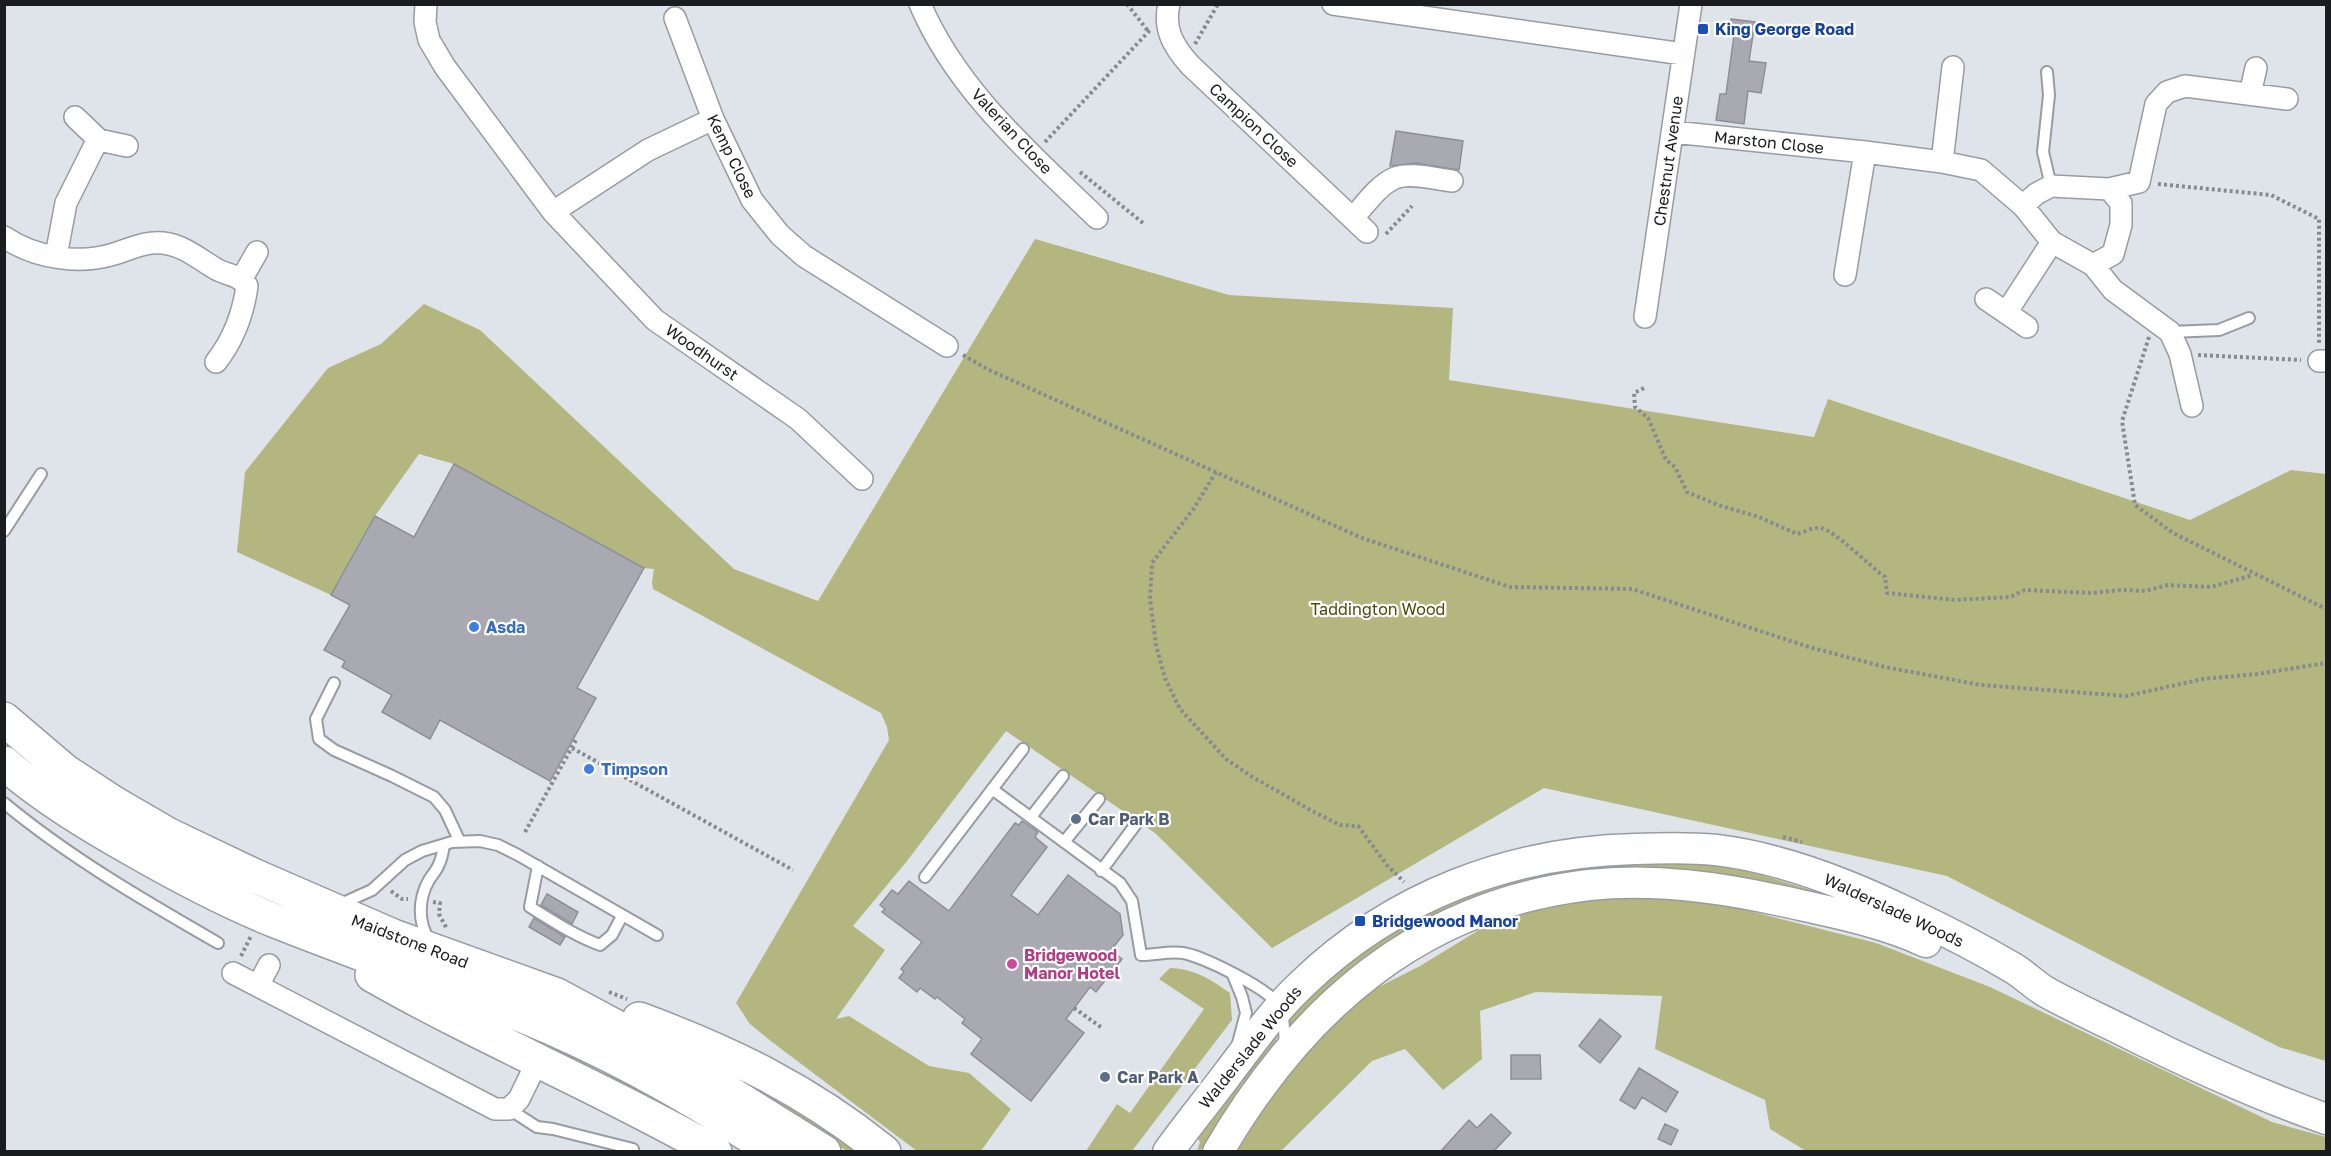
<svg xmlns="http://www.w3.org/2000/svg" width="2331" height="1156" font-family="'Golos Text',sans-serif">
<rect width="100%" height="100%" fill="#dfe4ea"/>
<!-- green -->
<path fill="#b3b67f" d="M1035 239 1229 295 1453 308 1449 380 1814 437 1828 399 2190 520 2291 470 2326 474V1061L2279 1047 1947 876 1544 788 1272 948 1155 833 1006 731 907 861 853 926 885 950 836 1019 849 1016 929 1066 969 1073 1011 1109 981 1151H917L772 1042 750 1024 736 1003 889 740 887 727 881 713 653 589 652 582 654 569 643 568 454 464 419 454 375 516 331 595 237 552 245 472 328 368 381 344 424 304 480 330 734 569 818 601Z
M1592 862C1627 862 1663 860 1698 863 1738 867 1776 879 1814 891L1819 895 1542 883 1289 1027V1012L1343 961 1459 895Z
M1664 897 1722 904 1876 943 1990 987 2272 1122 2326 1137V1152L1806 1151 1770 1129 1765 1100 1655 1049 1662 996 1536 992 1480 1011 1482 1059 1443 1090 1405 1049 1372 1061 1281 1151 1237 1152 1279 1083 1320 1036 1367 993 1420 966 1492 922 1572 901Z
M1170 968C1195 969 1210 979 1230 993L1232 1020 1132 1151H1086L1117 1104 1130 1113 1204 1009 1159 979Z
M1278 1030 1275 1047 1242 1084 1200 1151H1197L1200 1142 1195 1134Z
M705 1055 865 1151H847L759 1095Z"/>
<!-- building -->
<path fill="#a9aab1" stroke="#8e8f96" stroke-width="1.5" d="M1731 19 1755 22 1749 61 1766 63 1761 93 1748 91 1744 124 1716 120 1720 94H1726L1734 35 1728 34Z
M1396 131 1463 141 1459 170 1416 163 1390 166Z
M454 464 644 568 577 688 596 698 550 781 440 720 430 739 382 712 392 695 342 667 345 661 324 650 350 605 331 595 375 516 414 537Z
M1022 821 1038 832 1035 837 1047 847 1011 895 1038 915 1068 875 1120 914 1123 935 1111 950 1122 959 1096 992 1090 987 1066 1019 1084 1033 1031 1101 971 1054 982 1039 962 1023 965 1019 937 997 935 999 920 988 917 992 899 978 904 972 901 969 922 942 882 912 885 909 880 905 892 890 898 894 909 881 949 911 1015 823 1019 825Z
M547 894 578 912 572 924 541 905Z
M534 918 565 937 560 945 529 927Z
M1600 1019 1621 1036 1600 1063 1579 1046Z
M1511 1055H1540L1541 1079H1511Z
M1639 1068 1678 1092 1666 1112 1642 1097 1635 1109 1620 1100Z
M1491 1114 1511 1133 1493 1152H1440L1469 1120 1477 1128Z
M1665 1124 1678 1130 1671 1145 1658 1139Z"/>
<g fill="none" stroke-linecap="round" stroke-linejoin="round">
<defs>
<path id="lane" d="M2047 72 2049 95 2043 152 2051 186
M2170 332 2219 330 2249 318
M4 531 41 474
M334 683 316 719 319 739 334 750 392 776 434 797 445 810 459 840
M992 789 1120 883 1132 901 1141 955C1155 955 1169 951 1183 953 1202 956 1270 989 1279 1006 1285 1017 1284 1035 1285 1047
M4 803C69 857 145 901 218 943
M1031 817 1063 776
M1064 842 1099 799
M538 866 530 907C553 921 575 936 600 945L612 935 622 916
M1101 871 1136 824
M925 877 1023 749
M341 904 372 890 405 860 422 851 452 842 480 841 498 845 518 855 657 935
M429 940C418 922 418 899 429 880 432 875 437 870 439 864 442 858 443 851 444 845
M1233 975 1242 997 1246 1013 1238 1043
M509 1109 537 1127 553 1129 633 1149"/>
<path id="street" d="M426 4 425 22 429 40 445 67 553 212 655 320 798 419 862 479
M920 4C957 91 1031 154 1097 218
M1169 4C1163 30 1174 47 1190 65L1367 232
M1333 4 1683 54
M675 18 713 119 752 200 780 235 804 256 947 346
M2250 94 2256 68
M75 117 99 140 127 146
M1673 132 1865 152 1942 162 1981 170 2023 206 2052 242 2093 265 2113 290 2170 332 2180 354 2192 406
M1942 162 1953 67
M2023 206 2036 194 2051 186 2109 189 2139 182 2156 104 2167 92 2185 86 2287 99
M553 212 648 150 713 119
M1353 218C1364 206 1378 185 1395 178 1410 172 1435 179 1452 181
M4 237C35 258 79 265 114 254 131 249 145 241 163 243 183 245 199 259 216 269 226 275 241 275 247 286 243 315 234 339 216 362
M56 256 66 203 98 139
M2093 265 2113 254 2121 225V203L2109 189
M1845 275 1865 152
M241 280 257 252
M1986 299 2027 327
M2006 313 2052 242
M1645 317 1691 4
M2319 361H2326
M233 973 495 1109H509L519 1099 538 1060
M258 986 269 965"/>
<path id="secondary" d="M1168 1152C1188 1124 1209 1099 1229 1072 1252 1042 1274 1010 1302 984 1393 896 1510 852 1635 849 1662 848 1689 847 1716 850 1784 858 1851 885 1912 915 1946 931 1981 949 2013 968 2025 975 2034 985 2046 992 2073 1007 2102 1020 2130 1034 2194 1066 2259 1095 2326 1119
M1218 1152C1302 1008 1419 905 1589 885 1654 878 1719 887 1782 901 1831 912 1880 921 1926 942"/>
<path id="primary" d="M4 719 65 771 114 803 169 835 255 876 393 936 557 995 672 1057 824 1152
M4 763C43 797 87 824 132 849 179 876 228 902 278 922 359 954 442 983 523 1016 611 1052 695 1099 774 1152
M372 975C484 1039 603 1088 715 1152
M639 1019C731 1053 807 1090 884 1152"/>
</defs>
<!-- lane casing -->
<use href="#lane" stroke="#989ca2" stroke-width="14"/>
<!-- street casing -->
<use href="#street" stroke="#989ca2" stroke-width="24"/>
<!-- secondary casing -->
<use href="#secondary" stroke="#989ca2" stroke-width="33"/>
<!-- primary casing -->
<use href="#primary" stroke="#989ca2" stroke-width="36"/>
<!-- path -->
<path stroke="#878a8f" stroke-width="4" stroke-dasharray="3 3" stroke-linecap="butt" d="M1127 4 1148 31
M1195 44 1218 4
M1045 142 1151 29
M1080 172 1143 223
M2158 184 2271 195 2319 219V344
M1386 234 1412 206
M2149 337 2122 421 2135 505 2173 533 2326 609
M963 355 987 369 1362 538 1510 587 1632 589 1809 647 1885 667 1981 685 2126 696 2203 679 2257 674 2326 663
M2198 355 2301 360
M1644 388 1634 393 1635 407 1648 418 1666 460 1675 467 1687 492 1718 505 1759 517 1797 534C1804 532 1813 527 1820 528 1835 530 1869 566 1885 577L1887 593 1955 600 2010 597 2025 590 2091 593 2121 590 2145 591 2168 585 2211 587 2253 575
M1216 472 1194 508 1152 563 1150 599 1156 645 1165 678 1180 709 1226 759 1251 776 1312 811 1340 825 1358 826 1387 865 1404 882
M572 748 793 870
M525 832 576 740 573 739
M1783 837 1802 842
M391 891 402 899H408
M433 902 440 903 439 914 447 929
M241 956 251 936
M609 992 627 999
M1074 1008 1102 1028"/>
<!-- lane -->
<use href="#lane" stroke="#fff" stroke-width="10"/>
<!-- street -->
<use href="#street" stroke="#fff" stroke-width="21"/>
<!-- secondary -->
<use href="#secondary" stroke="#fff" stroke-width="30"/>
<!-- primary -->
<use href="#primary" stroke="#fff" stroke-width="33"/>
</g>
<!-- markers -->
<g fill="#1a4fb4" stroke="#fff" stroke-width="2">
<rect x="1697" y="23" width="12" height="12" rx="3"/>
<rect x="1354" y="915" width="12" height="12" rx="3"/>
</g>
<g fill="#3f7fe0" stroke="#fff" stroke-width="2">
<circle cx="474" cy="627" r="6"/>
<circle cx="589" cy="769" r="6"/>
</g>
<g fill="#5c6f8a" stroke="#fff" stroke-width="2">
<circle cx="1076" cy="819" r="6"/>
<circle cx="1105" cy="1077" r="6"/>
</g>
<circle fill="#d1479c" stroke="#fff" stroke-width="2" cx="1012" cy="964" r="6"/>
<g text-anchor="middle" stroke-width="4.5" stroke-linejoin="round" paint-order="stroke">
<!-- transit labels -->
<g font-size="16" font-weight="bold" fill="#164399" stroke="#fff" text-anchor="start">
<text x="1715" y="35">King George Road</text>
<text x="1372" y="927">Bridgewood Manor</text>
</g>
<!-- street labels -->
<g font-size="16" fill="#1b1c1f" stroke="#fff">
<text transform="translate(1254 125) rotate(43)" y="6">Campion Close</text>
<text transform="translate(1012 131) rotate(47)" y="6">Valerian Close</text>
<text transform="translate(1769 142) rotate(6)" y="6">Marston Close</text>
<text transform="translate(732 156) rotate(64)" y="6">Kemp Close</text>
<text transform="translate(1668 161) rotate(-82)" y="6">Chestnut Avenue</text>
<text transform="translate(702 352) rotate(35)" y="6">Woodhurst</text>
<text transform="translate(1894 910) rotate(25)" y="6">Walderslade Woods</text>
<text transform="translate(410 941) rotate(21)" y="6">Maidstone Road</text>
<text transform="translate(1250 1047) rotate(-51)" y="6">Walderslade Woods</text>
</g>
<!-- park labels -->
<g font-size="16" fill="#4a4b09" stroke="#fff">
<text x="1378" y="615">Taddington Wood</text>
</g>
<!-- shop labels -->
<g font-size="16" font-weight="bold" fill="#366cbe" stroke="#fff" text-anchor="start">
<text x="486" y="633">Asda</text>
<text x="601" y="775">Timpson</text>
</g>
<!-- service labels -->
<g font-size="16" font-weight="bold" fill="#4e5e75" stroke="#fff" text-anchor="start">
<text x="1088" y="825">Car Park B</text>
<text x="1117" y="1083">Car Park A</text>
</g>
<!-- hotel labels -->
<g font-size="16" font-weight="bold" fill="#b23c85" stroke="#fff" text-anchor="start">
<text x="1024" y="961">Bridgewood<tspan x="1024" dy="18">Manor Hotel</tspan></text>
</g>
</g>
<!-- border -->
<rect width="2331" height="1156" fill="none" stroke="#1b1c1f" stroke-width="12"/>
</svg>
